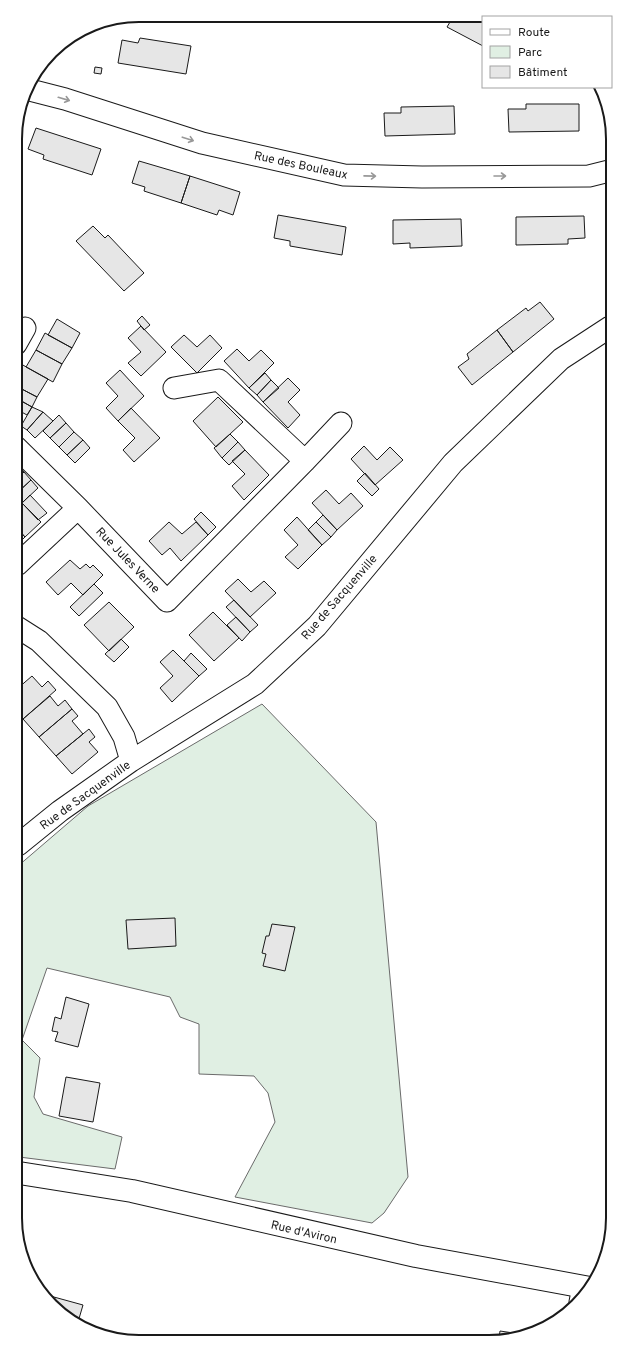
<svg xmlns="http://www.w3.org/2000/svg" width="628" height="1357" font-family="Overpass,sans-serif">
<rect width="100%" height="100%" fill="#fff"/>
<!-- green -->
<path fill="#e0efe3" stroke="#6a6a6a" d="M262 704 376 822 408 1177 384 1213 372 1223 235 1197 275 1122 268 1093 254 1076 199 1074V1024L180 1017 170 997 47 968 22 1040 40 1058 34 1097 43 1114 122 1137 115 1169 19 1157 18 866 88 806Z"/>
<!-- building -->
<path fill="#e6e6e6" stroke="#1a1a1a" d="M453 17H483V46L447 27Z
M140 38 191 46 186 74 118 63 122 40 138 43Z
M95 67 102 68 101 74 94 73Z
M526 104H579V131L509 132 508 109H526Z
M454 106 455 134 385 136 384 113H401V107Z
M36 128 101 149 92 175 43 159 44 155 28 149Z
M139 161 190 176 181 203 144 191 145 187 132 183Z
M190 176 240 192 233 215 219 210 217 215 181 203Z
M278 215 346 227 342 255 290 246V241L274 238Z
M584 216 585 238 568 239V244L516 245V217Z
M461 219 462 246 410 248V243L393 244V220Z
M93 226 105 238 108 235 144 273 124 291 76 241Z
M540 302 554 319 513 352 497 330 526 308 528 311Z
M142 316 150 325 144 330 137 321Z
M57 319 80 333 72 348 48 335Z
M141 326 166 352 141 376 128 363 141 352 128 338Z
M497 330 513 352 472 385 458 367 469 359 467 354Z
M45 333 72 348 62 364 36 350Z
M184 335 197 347 210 335 222 348 197 373 171 347Z
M237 349 249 361 261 350 274 363 249 388 224 361Z
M36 350 62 364 53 382 26 367Z
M21 364 48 379 37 397 16 386V373Z
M120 370 144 396 118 421 106 408 118 396 106 383Z
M265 373 271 380 257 395 249 388Z
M288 378 300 390 288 402 300 415 288 428 263 402Z
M271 380 279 388 263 402 257 395Z
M16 386 37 397 32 407 16 398Z
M218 397 243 422 216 447 193 421Z
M16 398 32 407 27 415 16 409Z
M32 407 43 412 27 430 21 426Z
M131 408 160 438 134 462 123 450 135 438 118 421Z
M43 412 53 421 35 438 27 430Z
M59 415 66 423 50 438 43 431Z
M66 423 74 432 59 447 50 438Z
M74 432 83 440 67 455 59 447Z
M230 434 238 442 222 458 214 448Z
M83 440 90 448 75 463 67 455Z
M238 442 245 450 229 465 222 458Z
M364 446 377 460 390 447 403 460 375 485 351 459Z
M245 450 269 475 244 500 232 486 245 474 232 461Z
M17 464 24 472 17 479 16 465Z
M24 472 31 480 17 493V479Z
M365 473 379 489 372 496 357 481Z
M31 480 38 488 22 503 17 498V493Z
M326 490 339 504 351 493 363 506 337 530 312 503Z
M30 495 47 513 38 520 22 503Z
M18 499 41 522 25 537 17 528V500Z
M201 512 216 527 208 535 194 519Z
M323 515 337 530 331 537 316 522Z
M297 517 322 545 298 569 285 557 298 545 284 530Z
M169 522 182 534 196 522 208 535 181 561 170 548 162 555 149 541Z
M316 522 331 537 322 545 308 530Z
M17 528 25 537 17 545Z
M70 560 80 569 86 564 90 568 93 565 103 575 83 595 71 583 58 595 46 582Z
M238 579 251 592 264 581 276 593 250 617 225 591Z
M94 584 103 593 79 616 70 607Z
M234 600 258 625 250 632 226 607Z
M109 602 134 627 109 651 84 625Z
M213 612 239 638 214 661 189 635Z
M236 617 250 632 242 641 227 625Z
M121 639 129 647 114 662 105 654Z
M173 650 199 676 172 702 160 688 173 676 160 662Z
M191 653 207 669 199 676 184 661Z
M32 676 42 687 48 681 56 690 23 719 17 713V689Z
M50 696 58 706 65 700 72 709 39 737 23 719Z
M72 709 78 716 72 721 83 734 56 756 39 737Z
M89 729 95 737 89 742 98 752 72 774 56 756Z
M175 918 176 946 128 949 126 920Z
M272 924 295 927 285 971 263 966 266 954 262 953 266 936H269Z
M66 997 89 1004 78 1047 55 1041 58 1032 52 1031 55 1017 61 1019Z
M66 1077 100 1083 93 1122 59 1116Z
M43 1294 83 1305 78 1322 57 1311Z
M500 1331 527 1335 521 1338H499Z"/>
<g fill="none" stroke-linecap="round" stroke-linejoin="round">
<defs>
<path id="minor" d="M26 89 65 99 202 143 344 175 422 177 589 176 609 171
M16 344 25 328
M174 388 219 380 305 461
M16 447 78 508
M17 565 78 508 167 601 305 461 341 423
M17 627 39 641 107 707 124 737 131 761
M18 845 60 811 131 761 255 684 317 626 453 463 561 359 610 327
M580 1302 583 1287"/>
<path id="tertiary" d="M19 1173 132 1191 416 1256 590 1288"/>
</defs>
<!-- minor casing -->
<use href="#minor" stroke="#1a1a1a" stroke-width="23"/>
<!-- tertiary casing -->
<use href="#tertiary" stroke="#1a1a1a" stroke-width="24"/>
<!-- minor -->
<use href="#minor" stroke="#fff" stroke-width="21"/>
<!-- tertiary -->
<use href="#tertiary" stroke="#fff" stroke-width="22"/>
</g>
<!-- one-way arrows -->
<defs><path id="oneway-shaft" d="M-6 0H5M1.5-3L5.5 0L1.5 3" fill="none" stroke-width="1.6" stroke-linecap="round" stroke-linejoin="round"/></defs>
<g stroke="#989898">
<use href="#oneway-shaft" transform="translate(64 99) rotate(16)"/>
<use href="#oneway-shaft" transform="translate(188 139) rotate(18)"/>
<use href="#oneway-shaft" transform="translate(370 176) rotate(1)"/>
<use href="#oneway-shaft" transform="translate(500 176)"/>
</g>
<g text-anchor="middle" stroke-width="3" stroke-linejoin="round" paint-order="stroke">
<!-- street labels -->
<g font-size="12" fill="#1a1a1a" stroke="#fff">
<text transform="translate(301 165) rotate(12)" y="4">Rue des Bouleaux</text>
<text transform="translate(128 560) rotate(46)" y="4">Rue Jules Verne</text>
<text transform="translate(339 597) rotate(-49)" y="4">Rue de Sacquenville</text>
<text transform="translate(85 795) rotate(-36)" y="4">Rue de Sacquenville</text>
<text transform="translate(304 1232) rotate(13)" y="4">Rue d'Aviron</text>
</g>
</g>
<!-- crop -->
<path d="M0 0H628V1357H0ZM139 22H489A117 117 0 0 1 606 139V1218A117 117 0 0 1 489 1335H139A117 117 0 0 1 22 1218V139A117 117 0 0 1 139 22Z" fill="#fff" fill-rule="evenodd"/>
<path fill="none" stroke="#1a1a1a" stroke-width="2" d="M139 22H489A117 117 0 0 1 606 139V1218A117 117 0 0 1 489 1335H139A117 117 0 0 1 22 1218V139A117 117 0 0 1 139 22Z"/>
<!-- legend -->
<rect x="482" y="16" width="130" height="72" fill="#ffffff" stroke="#a3a3a3"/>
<rect x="490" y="29" width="20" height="6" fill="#ffffff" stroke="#a3a3a3"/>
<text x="518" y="36" font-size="12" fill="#1a1a1a">Route</text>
<rect x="490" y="46" width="20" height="12" fill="#e0efe3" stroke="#a3a3a3"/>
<text x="518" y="56" font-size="12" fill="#1a1a1a">Parc</text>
<rect x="490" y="66" width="20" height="12" fill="#e6e6e6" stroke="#a3a3a3"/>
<text x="518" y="76" font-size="12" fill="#1a1a1a">Bâtiment</text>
</svg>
